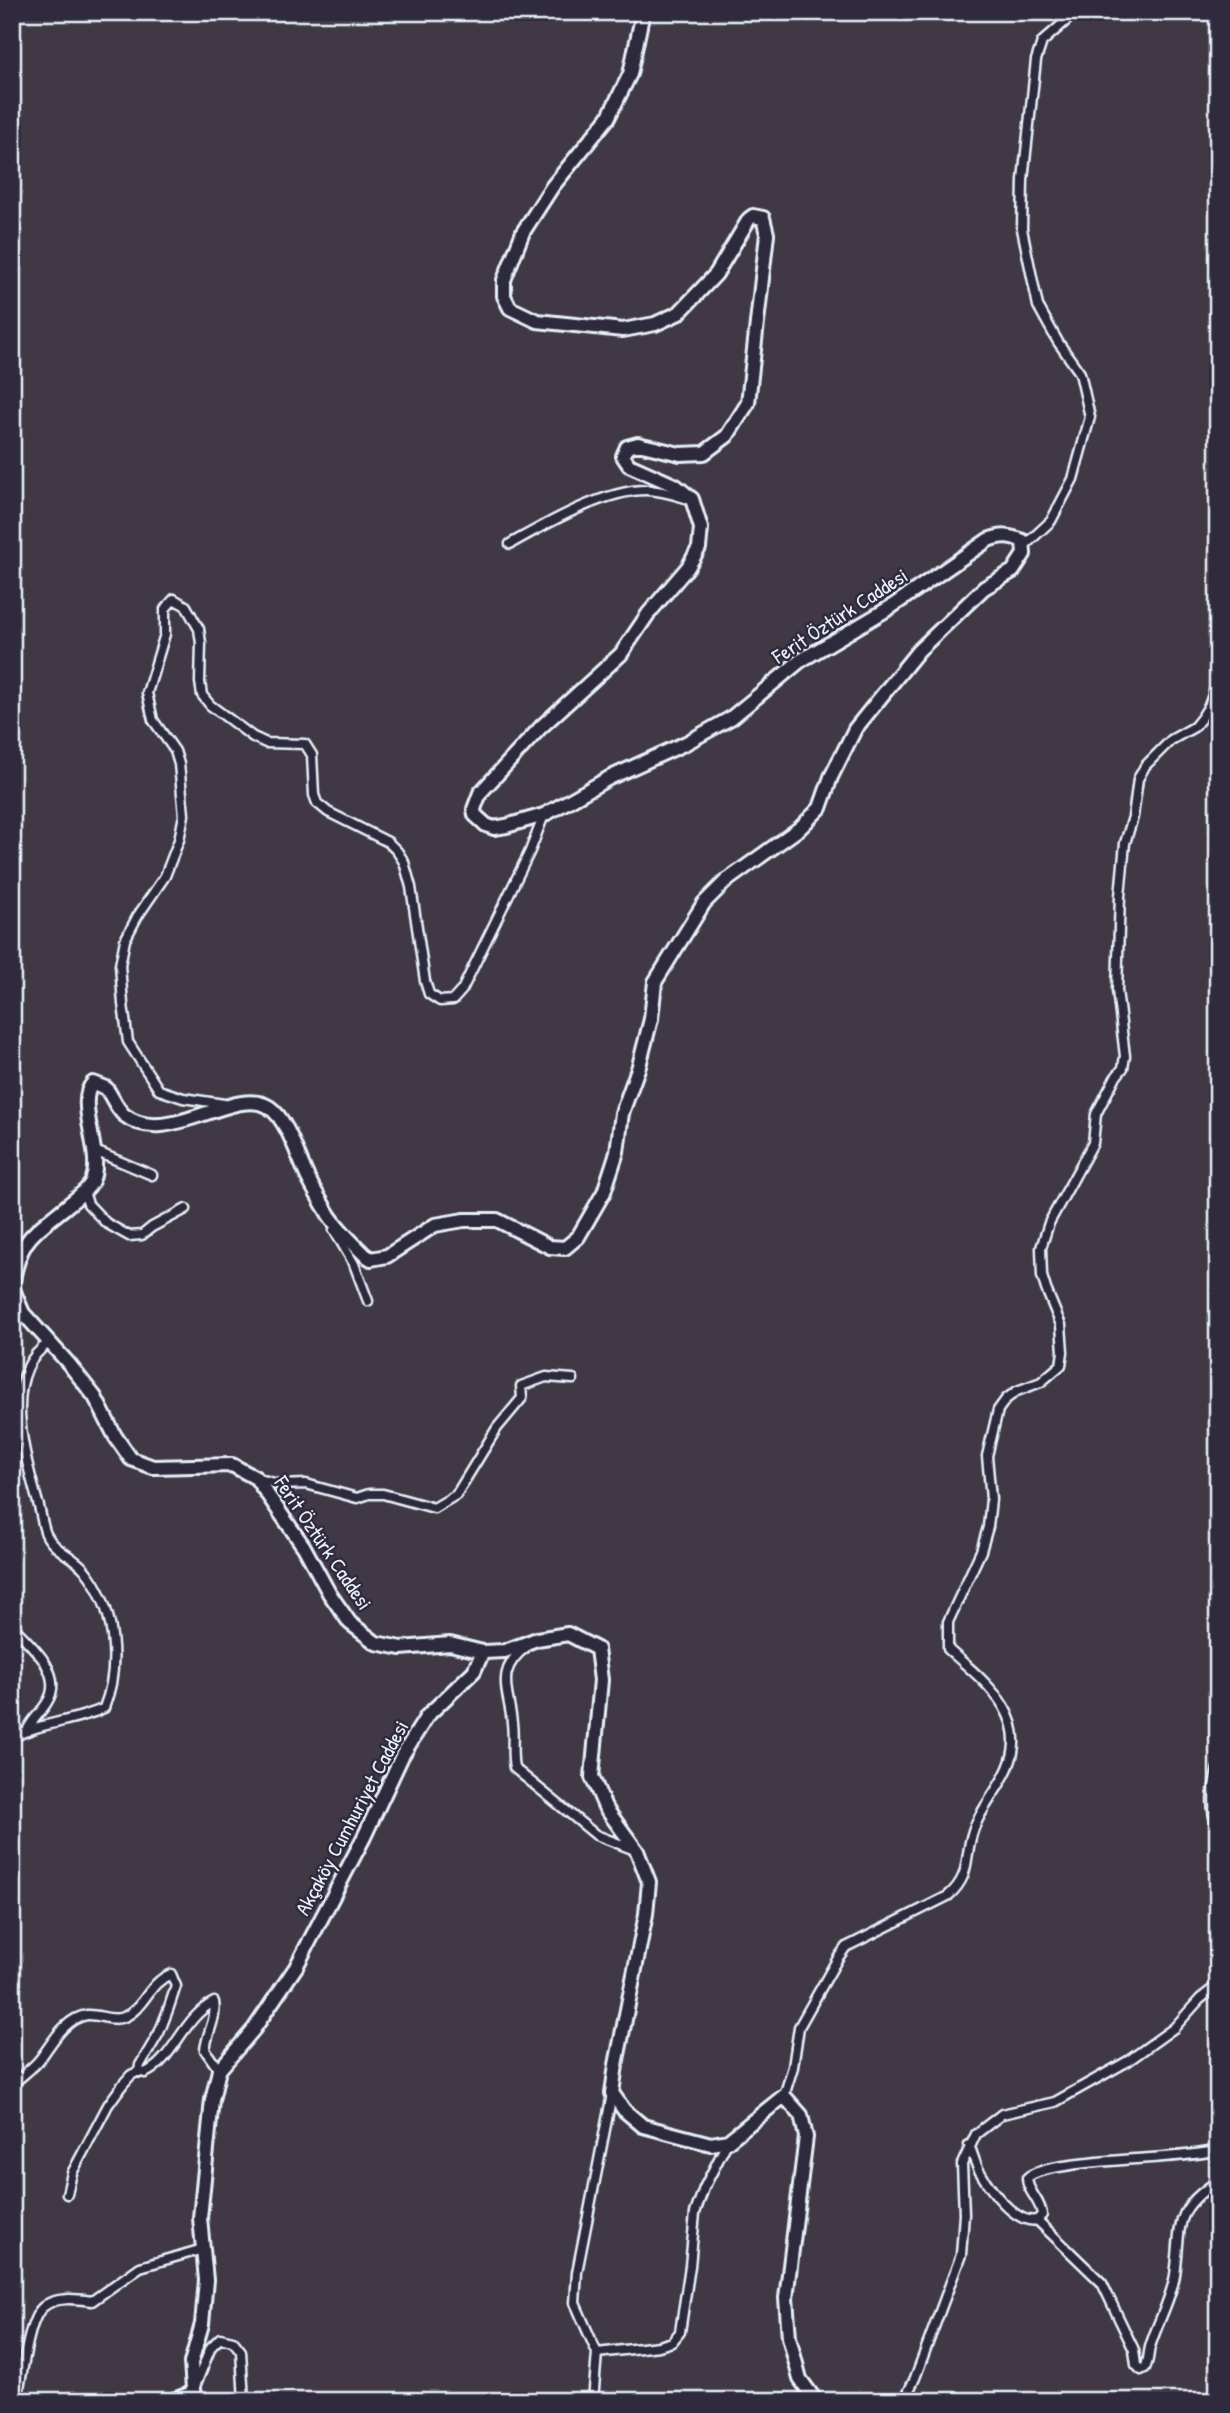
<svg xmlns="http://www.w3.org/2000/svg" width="1230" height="2413" font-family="'Patrick Hand',sans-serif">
<rect width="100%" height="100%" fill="#403945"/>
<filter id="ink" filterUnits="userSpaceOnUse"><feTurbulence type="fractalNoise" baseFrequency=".0143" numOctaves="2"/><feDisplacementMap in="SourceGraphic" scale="14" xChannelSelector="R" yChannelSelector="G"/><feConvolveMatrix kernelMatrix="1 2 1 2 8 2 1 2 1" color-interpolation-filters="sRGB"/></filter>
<g filter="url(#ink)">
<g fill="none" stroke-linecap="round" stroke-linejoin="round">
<defs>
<path id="street" d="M510 544C546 524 604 490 646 490 661 490 675 495 689 499
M1023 547 1051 521 1073 479 1090 417 1080 373 1058 342 1038 306 1022 229 1023 180 1036 60 1042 42 1067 20 1072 12
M224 1104 183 1098 159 1090 128 1042 123 1004 120 965 125 940 137 917 165 876 179 840 184 815 179 764 175 751 153 720 147 693 165 634V609L174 599 186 606 199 629 201 643 200 682 202 695 210 705 253 737 266 743 305 744 312 755 314 795 317 803 328 812 388 842 397 851 404 862 411 887 425 981 429 994 440 1001 453 1000 462 990 530 851 544 815
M95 1151 152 1175
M84 1192 88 1204 106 1223 129 1236 142 1235 152 1227 186 1209
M334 1230 354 1264 368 1301
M256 1478 281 1485 306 1484 357 1498 369 1494H383L434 1508 456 1495 497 1428 522 1398 521 1386 546 1377 573 1379
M12 1625C27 1643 59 1666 51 1694 47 1708 32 1718 27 1731
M526 1647C494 1671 509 1691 512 1723 514 1738 511 1753 514 1768L596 1835 635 1850
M12 1738C40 1722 75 1722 104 1708 121 1665 115 1607 85 1570 74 1556 54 1551 46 1534 42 1525 41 1512 38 1503 25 1457 0 1374 49 1343
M1218 1768C1213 1788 1208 1807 1218 1826
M12 2085C21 2076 33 2068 40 2059 52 2043 65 2018 87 2015 99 2014 112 2022 124 2017 145 2008 148 1983 171 1974L176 1986 168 2010 159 2033 140 2065 139 2071 145 2073C174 2060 182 2018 214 2002 217 2019 207 2032 205 2050L219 2070
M784 2096 793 2067 799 2027 838 1958 846 1947 948 1896C973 1874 963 1857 974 1828 982 1807 999 1789 1008 1768 1032 1715 981 1679 948 1649V1622L981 1551 988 1527 991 1499 987 1456 998 1410 1006 1399 1017 1391 1041 1382 1061 1365 1063 1352 1061 1325 1046 1289 1042 1276 1041 1248 1049 1223 1093 1143 1096 1114 1115 1078 1123 1068 1125 1056 1117 990 1120 896 1125 843 1133 817 1138 779 1145 766 1171 740 1194 727 1202 717 1209 706 1218 680
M969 2145C973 2154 975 2164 980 2172 990 2189 1016 2225 1037 2220L1042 2215C1041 2200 1027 2192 1027 2178 1046 2158 1180 2161 1218 2150
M67 2194 72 2173 108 2105 123 2084 131 2075 139 2071
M1037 2220 1102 2283 1134 2350 1136 2365 1141 2370 1145 2368C1149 2361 1148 2355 1150 2347 1157 2323 1171 2300 1175 2275 1182 2227 1171 2211 1218 2181
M597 2353 659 2346 672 2342 680 2332 690 2266 695 2213 704 2188 728 2141
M194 2389 211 2347 220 2338 233 2341 241 2351 244 2401
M12 2397 18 2393C23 2373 28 2319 43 2307 55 2296 77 2299 92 2301L140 2267 203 2249
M593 2401 597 2353 575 2303 577 2272 612 2094
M904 2401 915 2378 961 2255 964 2214 962 2164 976 2134 1002 2114 1055 2102 1128 2061 1174 2028 1200 1999 1218 1985"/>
<path id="secondary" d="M12 1286C20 1237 32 1235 68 1205 76 1198 86 1192 91 1183 106 1156 74 1103 93 1083L106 1088C112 1096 116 1108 124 1115 167 1149 234 1085 269 1107 288 1120 298 1158 308 1178 314 1190 322 1203 329 1215 339 1230 353 1243 365 1255L371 1259 387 1256 435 1225 464 1220H497L550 1247 565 1248 578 1237 604 1192 617 1152 622 1113 639 1066 651 1019 655 982 704 903 726 881 800 828 820 808 831 777 855 729 918 651 984 588 1013 571 1024 554 1023 541C1009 535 1002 535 988 540L891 607 800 661 731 718 686 743 609 778 544 815 506 826 494 828 486 825 475 815 474 809 480 793 541 727 621 654 648 614 688 567 699 548 701 528 692 499 676 486 629 465 623 456 627 447 638 444 680 454 704 453 727 436 748 403 767 234 763 218 753 216 749 219 716 274 679 313 655 324 623 330 537 321 510 308 504 296V280L523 232 552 187 608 118 630 74 643 12
M12 1287 23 1313 69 1364 95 1397 115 1436 131 1459 153 1467 232 1465 256 1478 304 1547 329 1593 350 1623 376 1643 401 1648 450 1644 483 1652 505 1651 537 1639 568 1634 597 1649 601 1680 592 1777 605 1807 637 1851 649 1882 646 1914 616 2065 612 2093 624 2110 643 2126 711 2144 728 2141 784 2096 801 2115 806 2137 786 2298 789 2337 800 2379 816 2401
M171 2401 192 2393
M194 2401 191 2363 202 2324 206 2280 200 2218 212 2100 219 2070 254 2029 296 1967 364 1837 402 1756 427 1716 474 1671 483 1652"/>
</defs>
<!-- street casing -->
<use href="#street" stroke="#e8f1f8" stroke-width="13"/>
<!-- secondary casing -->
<use href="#secondary" stroke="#e8f1f8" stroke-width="18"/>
<!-- street -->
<use href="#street" stroke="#2f2a3d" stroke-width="8"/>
<!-- secondary -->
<use href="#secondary" stroke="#2f2a3d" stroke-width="12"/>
</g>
</g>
<g text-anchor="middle" stroke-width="5" stroke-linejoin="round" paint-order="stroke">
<!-- street labels -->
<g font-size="21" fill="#e8f1f8" stroke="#2f2a3d">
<text transform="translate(840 616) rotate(-33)" y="7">Ferit Öztürk Caddesi</text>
<text transform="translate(323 1543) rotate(56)" y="7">Ferit Öztürk Caddesi</text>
<text transform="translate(352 1818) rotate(-62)" y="7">Akçaköy Cumhuriyet Caddesi</text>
</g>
</g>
<!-- margin -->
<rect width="1230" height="2413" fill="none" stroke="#2f2a3d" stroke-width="42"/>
<rect x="21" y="21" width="1188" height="2371" fill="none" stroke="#e8f1f8" stroke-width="2.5" filter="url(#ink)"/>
</svg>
